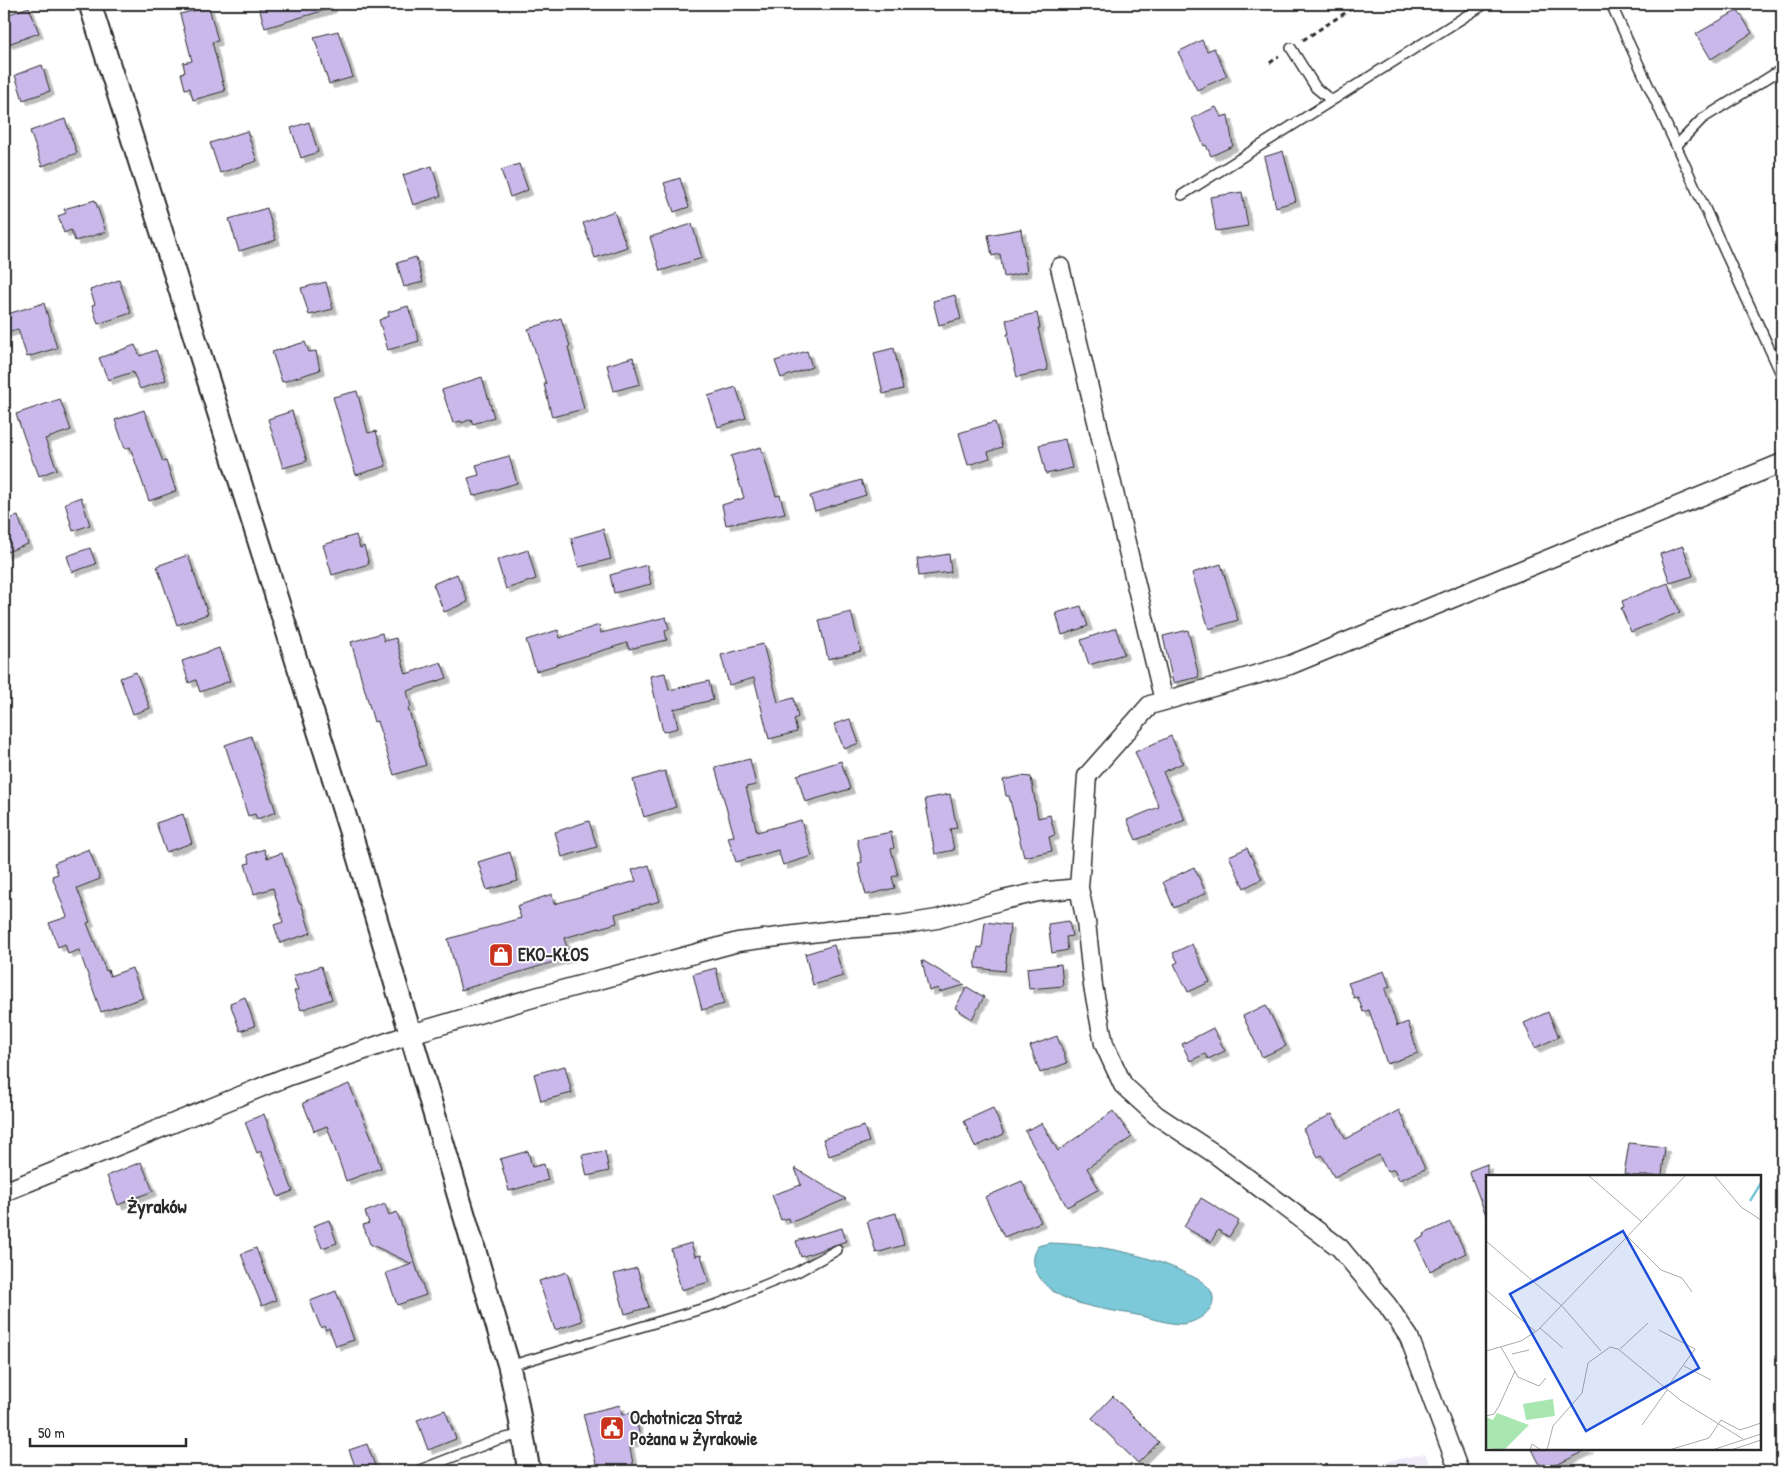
<svg xmlns="http://www.w3.org/2000/svg" width="1786" height="1475" font-family="'Patrick Hand',sans-serif">
<defs>
<filter id="shadow"><feDropShadow dx="4.5" dy="4.5" stdDeviation="0" flood-color="#0004"/></filter>
</defs>
<rect width="100%" height="100%" fill="#fff"/>
<filter id="ink" filterUnits="userSpaceOnUse"><feTurbulence type="fractalNoise" baseFrequency=".02" numOctaves="2"/><feDisplacementMap in="SourceGraphic" scale="10" xChannelSelector="R" yChannelSelector="G"/><feConvolveMatrix kernelMatrix="1 2 1 2 8 2 1 2 1" color-interpolation-filters="sRGB"/></filter>
<g filter="url(#ink)">
<!-- built -->
<path fill="#efeaf8" d="M1425 1453 1432 1471H1346Z"/>
<!-- water -->
<path fill="#7bc9d9" stroke="#5b8a93" d="M1049 1243C1092 1244 1139 1252 1179 1270 1188 1275 1201 1279 1208 1287 1224 1305 1199 1323 1182 1324 1169 1324 1150 1318 1137 1315 1107 1309 1058 1306 1040 1278 1033 1266 1031 1259 1038 1246Z"/>
<!-- building -->
<path fill="#c9b8e9" stroke="#2b2b2b" filter="url(#shadow)" d="M258 4H332V8L265 28Z
M29 7 39 33 8 44 4 32V16Z
M209 7 218 41 212 42 225 91 193 100 190 88 185 89 181 73 185 72 183 63 192 61 180 14Z
M1738 10 1752 33 1711 59 1696 34Z
M338 31 353 77 329 84 314 37Z
M1202 40 1207 51 1214 48 1227 76 1197 90 1178 52Z
M42 65 50 91 23 100 15 75Z
M1216 107 1221 117 1228 115 1233 146 1211 156 1206 145 1204 146 1192 118Z
M65 119 77 153 42 166 30 131Z
M309 122 318 152 301 158 291 128Z
M247 131 257 161 220 173 210 143Z
M1283 151 1296 201 1276 207 1264 157Z
M519 164 528 190 510 197 501 170Z
M432 166 441 196 413 205 403 175Z
M680 178 689 207 674 212 664 183Z
M1242 192 1248 226 1216 231 1210 197Z
M95 200 106 232 75 241 71 230 64 233 58 216 66 213 64 209Z
M267 208 276 240 239 251 229 219Z
M614 211 627 247 595 258 583 223Z
M692 224 702 258 660 271 650 237Z
M1021 229 1027 272 1004 277 1000 254 992 256 988 235Z
M416 257 423 282 404 287 397 263Z
M119 280 131 313 98 324 92 305 95 304 90 290Z
M326 282 333 309 309 315 301 288Z
M955 295 961 319 939 325 933 301Z
M44 303 57 348 27 357 18 329 4 333V315Z
M408 306 419 341 388 350 379 320 389 316 388 312Z
M1037 313 1040 328H1038L1048 370 1017 377 1007 334H1009L1006 320Z
M561 318 570 346 568 347 584 409 552 417 544 384H546L528 329Z
M305 342 309 352 316 351 320 370 282 382 272 352Z
M135 345 140 356 156 350 166 380 140 389 133 372 108 380 99 358Z
M894 348 903 389 883 394 874 353Z
M807 351 812 367 781 378 775 361Z
M633 357 640 384 614 391 607 365Z
M482 377 494 417 473 424 471 419 462 423 461 421 453 423 442 390Z
M736 387 746 418 718 427 708 396Z
M357 391 368 433 376 431 386 466 356 475 333 397Z
M60 399 71 430 45 439 57 469 39 476 35 465H34L16 414Z
M144 410 163 462 166 461 176 491 149 501 130 447 125 449 115 420Z
M292 411 307 461 283 468 268 419Z
M995 422 1002 447 988 452 990 458 968 465 959 433Z
M1065 439 1072 468 1046 474 1039 445Z
M761 447 776 496 780 495 785 513 726 525 722 505 744 498 731 456Z
M509 456 517 483 473 496 468 478 479 475 476 465Z
M861 480 866 495 815 511 810 496Z
M81 497 90 525 73 531 65 503Z
M18 516 28 544 4 553V521Z
M603 529 611 559 579 567 571 538Z
M356 535 360 548 364 546 369 564 332 575 323 545Z
M1683 546 1693 576 1670 583 1660 554Z
M90 548 96 564 72 572 67 556Z
M528 550 536 579 506 589 497 560Z
M949 554 951 572 919 576 917 559Z
M188 555 208 614 177 625 157 566Z
M1221 564 1238 620 1209 629 1192 573Z
M647 565 651 584 614 593 610 575Z
M457 574 468 602 444 612 433 584Z
M1668 583 1680 612 1631 632 1621 608 1624 607 1622 601Z
M1081 606 1088 626 1062 635 1056 613Z
M851 612 861 651 828 659 819 620Z
M666 617 669 629 665 631 667 640 629 649 627 643 536 671 526 640 558 630 560 638 599 625 601 633Z
M1116 628 1124 654 1089 665 1081 640Z
M1188 630 1199 677 1173 683 1163 636Z
M382 633 384 641 396 638 406 674 441 662 447 678 407 691 411 707 408 708 426 765 394 775 377 721 374 722 351 642Z
M763 644 778 702 794 698 798 717 794 719 797 732 769 739 754 678 729 685 721 655Z
M219 648 230 681 200 692 196 680 189 683 182 661Z
M136 672 150 708 133 714 120 678Z
M665 673 669 690 709 681 713 700 674 709 678 728 663 732 650 676Z
M850 719 859 743 844 749 834 724Z
M251 736 276 812 257 819 255 814 248 816 225 745Z
M1171 736 1183 763 1163 772 1185 820 1136 840 1127 820 1159 807 1135 752Z
M750 759 756 785 746 787 757 832 801 820 812 856 783 865 778 850 736 862 728 837 734 836 715 767Z
M841 761 850 789 805 802 797 775Z
M665 771 676 807 644 817 633 780Z
M1021 776 1031 777 1038 818 1050 815 1055 835 1049 837 1052 851 1024 857 1009 796H1006L1003 780Z
M950 794 957 828 950 829 954 850 935 854 925 799Z
M183 814 192 843 166 852 156 823Z
M589 821 597 847 562 857 555 832Z
M891 832 894 848 891 849 898 875 892 877 895 888 866 895 858 863 862 862 857 839Z
M1247 848 1262 879 1244 888 1229 856Z
M89 849 100 879 77 888 90 922 87 923 106 971 108 970 110 976 132 968 143 998 101 1012 79 950 68 954 65 944 58 947 49 923 67 917 52 876 58 874 54 863Z
M264 849 267 858 282 853 299 903H301L311 933 280 943 274 925 283 922 273 888 254 894 245 864 250 863 247 855Z
M510 852 518 881 487 890 478 862Z
M649 865 660 901 615 914 617 923 564 938 570 957 461 990 448 939 521 918 517 906 552 894 554 904 636 881 632 870Z
M1194 867 1206 893 1174 908 1163 882Z
M1069 921 1072 936 1066 937 1068 950 1052 953 1048 924Z
M985 922 1010 925 1005 971 975 968 978 947 982 948Z
M1192 944 1210 982 1188 992 1174 964 1178 962 1173 953Z
M834 945 843 976 813 985 805 954Z
M922 960 945 974 965 985 939 992 938 988 929 991Z
M1061 964 1063 986 1029 989 1027 968Z
M321 966 332 999 301 1010 294 991 298 990 293 976Z
M716 968 724 1004 702 1010 693 974Z
M1384 971 1390 987 1385 989 1397 1026 1408 1022 1418 1053 1387 1064 1369 1010 1363 1012 1358 997 1354 998 1348 983Z
M967 987 984 997 972 1019 955 1008Z
M245 997 255 1026 240 1031 230 1003Z
M1266 1005 1286 1046 1262 1057 1243 1016Z
M1548 1012 1559 1037 1535 1048 1524 1023Z
M1213 1028 1225 1051 1208 1059 1205 1054 1190 1061 1182 1044Z
M1057 1036 1067 1063 1040 1073 1030 1046Z
M565 1066 572 1093 541 1101 534 1074Z
M349 1084 371 1136 381 1168 346 1181 327 1126 314 1131 303 1103Z
M993 1108 1004 1134 975 1147 964 1121Z
M1399 1110 1425 1169 1399 1180 1394 1169 1387 1172 1379 1155 1334 1177 1322 1155 1318 1157 1303 1129 1332 1114 1346 1139Z
M1113 1111 1132 1137 1087 1168 1099 1189 1067 1207 1025 1131 1042 1123 1058 1151Z
M264 1114 293 1191 278 1197 261 1151 257 1153 245 1122Z
M864 1126 869 1142 829 1156 823 1139Z
M1629 1143 1665 1147 1662 1176H1632L1624 1174Z
M528 1151 532 1167 544 1164 548 1180 509 1191 500 1159Z
M605 1151 609 1171 587 1176 582 1155Z
M141 1162 153 1191 118 1205 107 1176Z
M1487 1164V1215H1486L1469 1171Z
M795 1168 846 1199 790 1223 788 1218 781 1220 772 1195 801 1185Z
M1022 1181 1041 1222 1004 1237 985 1197Z
M1201 1198 1239 1221 1229 1237 1218 1230 1211 1242 1184 1227Z
M385 1204 389 1215 397 1212 426 1295 397 1305 386 1273 412 1264 370 1244 363 1225 369 1223 365 1212Z
M896 1213 904 1245 876 1253 867 1221Z
M329 1220 337 1243 322 1248 313 1226Z
M1450 1222 1466 1253 1430 1271 1416 1241 1425 1236 1424 1234Z
M842 1228 846 1241 801 1257 796 1241Z
M691 1243 695 1256 701 1255 709 1282 681 1290 671 1249Z
M256 1248 276 1300 262 1306 241 1254Z
M637 1268 649 1307 625 1314 614 1274Z
M567 1272 582 1321 555 1330 539 1281Z
M336 1291 354 1340 336 1346 329 1328 326 1330 324 1326 321 1328 310 1301Z
M1113 1396 1159 1442 1138 1463 1092 1418Z
M620 1405 622 1415 634 1412 641 1440 629 1443 634 1469 621 1471H598L583 1414Z
M445 1410 456 1439 428 1450 417 1420Z
M367 1444 377 1471H357L349 1450Z
M1532 1449H1590L1543 1471Z"/>
<g fill="none" stroke-linecap="round" stroke-linejoin="round">
<defs>
<path id="service" d="M1611 4 1782 376
M1291 48 1316 88 1331 100
M1677 145 1702 119 1782 69
M1182 195 1485 4
M509 1366 718 1304 797 1272 837 1250
M417 1471 497 1440 523 1434"/>
<path id="minor" d="M1060 267 1164 701
M4 1192 289 1076 411 1034 536 997 738 942 843 929 899 925 937 919 1003 900 1038 892 1079 888
M1459 1471 1409 1337 1388 1306 1340 1248 1218 1156 1156 1115 1123 1085 1104 1044 1093 986 1086 922 1079 888 1087 776 1150 705 1290 665 1782 463"/>
<path id="tertiary" d="M90 4 355 847 509 1366 517 1402 529 1471"/>
</defs>
<!-- service casing -->
<use href="#service" stroke="#2b2b2b" stroke-width="12"/>
<!-- minor casing -->
<use href="#minor" stroke="#2b2b2b" stroke-width="21"/>
<!-- tertiary casing -->
<use href="#tertiary" stroke="#2b2b2b" stroke-width="25"/>
<!-- path -->
<path stroke="#2b2b2b" stroke-width="3" stroke-dasharray="5 4" stroke-linecap="butt" d="M1303 40 1359 4
M1270 63 1279 56"/>
<!-- service -->
<use href="#service" stroke="#fff" stroke-width="9"/>
<!-- minor -->
<use href="#minor" stroke="#fff" stroke-width="18"/>
<!-- tertiary -->
<use href="#tertiary" stroke="#fff" stroke-width="21"/>
</g>
</g>
<!-- icons -->
<defs>
<symbol id="shop-square" viewBox="-11 -11 22 22"><rect x="-9" y="-9" width="18" height="18" rx="4" fill="#c8321e" stroke="#fff"/><path d="M-5-2.5h2.3a2.7 3.5 0 0 1 5.4 0H5L5.5 6h-11ZM-1.5-2.5h3a1.5 2.3 0 0 0-3 0Z" fill="#fff"/></symbol>
<symbol id="civic-square" viewBox="-11 -11 22 22"><rect x="-9" y="-9" width="18" height="18" rx="4" fill="#c8321e" stroke="#fff"/><path d="M-.6-6.5H3V-4.5H.6V-3L4-1V1h2V6H-6V1h2V-1L-.6-3ZM-1.2 2.5V6h2.4V2.5Z" fill="#fff"/></symbol>
</defs>
<g fill-rule="evenodd">
<use href="#shop-square" x="487" y="941" width="28" height="28"/>
<use href="#civic-square" x="598" y="1414" width="28" height="28"/>
</g>
<g text-anchor="middle" stroke-width="4" stroke-linejoin="round" paint-order="stroke">
<!-- poi labels -->
<g font-size="18" font-weight="bold" fill="#2b2b2b" stroke="#fff" text-anchor="start">
<text x="518" y="961">EKO-KŁOS</text>
<text x="630" y="1424">Ochotnicza Straż<tspan x="630" dy="21">Pożana w Żyrakowie</tspan></text>
</g>
<!-- quarter labels -->
<g font-size="20" font-weight="bold" fill="#2b2b2b" stroke="#fff">
<text x="157" y="1213">Żyraków</text>
</g>
</g>
<!-- overview -->
<g transform="translate(1486 1175)">
<rect width="275" height="275" fill="#fff"/>
<path d="M67 224 69 241 40 245 37 229ZM11 238 43 250 18 275 0 273V242L7 245Z" fill="#a8e7af"/>
<path fill="none" stroke="#7bc9d9" stroke-width="2.5" d="M264 26 275 8"/>
<path fill="none" stroke="#aaa" stroke-width="1" d="M102 0 156 47M228 0 255 32 275 45M142 62 175 95 196 103 206 117M0 66 76 131 115 176M0 115 50 157M54 153 77 173M173 155 209 174 180 214M15 172 32 202 53 211 60 203M134 174 162 148M0 176 35 166 52 155 200 0M26 179 43 175M198 191 225 205M0 241 8 239 13 231 29 196M156 250 181 215M44 275 46 269 55 275M61 275 67 251 96 218 102 188 124 172 132 174 194 225 257 264M183 275 223 263 235 245 254 255 275 248M226 275 275 259M245 275 275 265"/>
<path fill="#1d4ed8" fill-opacity="0.15" stroke="#1d4ed8" stroke-width="2.5" d="M137 56 213 193 100 256 24 119Z"/>
<rect width="275" height="275" fill="none" stroke="#2b2b2b" stroke-width="2.5"/>
</g>
<!-- margin -->
<rect width="1786" height="1475" fill="none" stroke="#fff" stroke-width="20"/>
<rect x="10" y="10" width="1766" height="1455" fill="none" stroke="#2b2b2b" stroke-width="2" filter="url(#ink)"/>
<!-- scale -->
<path d="M30 1438v8h156v-8" fill="none" stroke="#2b2b2b" stroke-width="2.5"/>
<text x="38" y="1438" font-size="15" fill="#2b2b2b" stroke="#ffffff" stroke-width="4" paint-order="stroke">50 m</text>
</svg>
